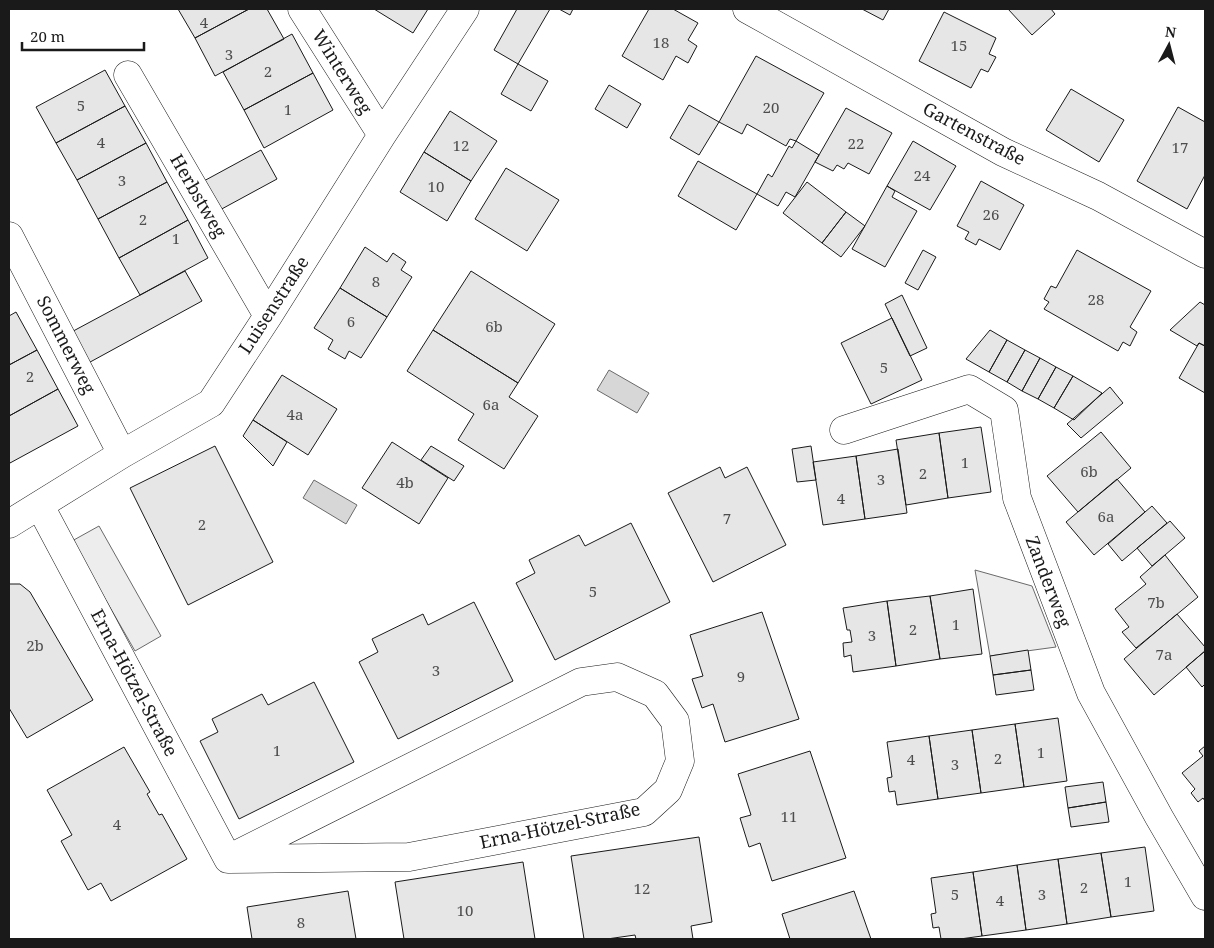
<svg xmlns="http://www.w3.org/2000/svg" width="1214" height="948" font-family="'Noto Serif',serif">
<rect width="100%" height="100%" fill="#fff"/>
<!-- built -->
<path fill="#ededed" stroke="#6a6a6a" d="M99 526 161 636 135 651 72 541Z
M975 570 1032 586 1056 647 990 656Z"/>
<!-- water -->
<path fill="#d7d7d7" stroke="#6a6a6a" d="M609 370 649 393 637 413 597 390Z
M314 480 357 505 346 524 303 498Z"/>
<!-- building -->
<path fill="#e6e6e6" stroke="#1a1a1a" d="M178 9H249L195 38Z
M249 9H267L284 39 215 76 195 38Z
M374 9H428L413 33Z
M517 9H550L518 64 494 50Z
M559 9H573L570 15Z
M649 9H673L698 23 688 40 697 46 688 63 676 56 663 80 622 56Z
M862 9H889L883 20Z
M1008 9H1051L1055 14 1032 35Z
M944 12 996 38 989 54 996 57 988 72 981 69 971 88 919 61Z
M292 34 313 73 244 110 223 72Z
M756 56 824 93 796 141 790 139 786 146 747 124 742 134 719 122Z
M518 64 548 81 531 111 501 94Z
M105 70 125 106 56 143 36 107Z
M313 73 333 110 264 148 244 110Z
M609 85 641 104 627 128 595 109Z
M1071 89 1124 120 1099 162 1046 130Z
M689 105 719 122 699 155 670 138Z
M125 106 146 143 77 180 56 143Z
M1178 107 1205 122V175L1187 209 1137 181Z
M846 108 892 133 869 174 848 163 844 169 837 165 833 171 815 162Z
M450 111 497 141 471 181 424 152Z
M796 141 819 155 795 197 786 192 778 206 757 194 768 174 772 177 789 146 792 148Z
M913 141 956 166 930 210 887 186Z
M146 143 167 182 98 219 77 180Z
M261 150 277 179 218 211 202 182Z
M424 152 471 181 447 221 400 192Z
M698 161 757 194 736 230 678 196Z
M506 168 559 200 527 251 475 219Z
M981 181 1024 205 1000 250 979 239 976 245 965 239 969 232 957 226Z
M167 182 188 220 119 258 98 219Z
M807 182 846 212 822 243 783 213Z
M887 186 895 191 892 197 917 211 885 267 852 249Z
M846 212 865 226 841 257 822 243Z
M188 220 208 258 140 295 119 258Z
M365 247 387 262 393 253 406 262 401 270 412 277 387 317 340 288Z
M923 250 936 257 918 290 905 283Z
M1077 250 1151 291 1130 327 1137 332 1130 346 1123 342 1118 351 1044 309 1049 302 1044 299 1051 286 1056 288Z
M185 271 202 301 81 367 64 336Z
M471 271 555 324 518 383 433 330Z
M340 288 387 317 361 358 349 351 345 359 328 349 333 340 314 328Z
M902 295 927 348 910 356 885 304Z
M1200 302 1205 305V346L1199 343 1197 346 1170 330Z
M16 312 37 350 9 365V316Z
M892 318 922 380 871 404 841 343Z
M433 330 518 383 509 397 538 416 504 469 458 440 474 414 407 371Z
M990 330 1007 340 989 372 966 359Z
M1007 340 1025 350 1007 382 989 372Z
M1199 343 1205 346V393L1179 378Z
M37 350 58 389 9 416V365Z
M1025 350 1040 358 1022 391 1007 382Z
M1040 358 1056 367 1038 399 1022 391Z
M1056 367 1073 376 1054 408 1038 399Z
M282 375 337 409 308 455 253 420Z
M1073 376 1102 393 1074 420 1054 408Z
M1110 387 1123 403 1081 438 1067 424Z
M58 389 78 426 10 463 9 460V416Z
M253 420 287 442 273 466 243 436Z
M981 427 991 492 948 498 939 433Z
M1101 432 1131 468 1078 512 1047 476Z
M939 433 948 498 906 505 896 440Z
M392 442 448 478 419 524 362 488Z
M215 446 273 562 188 605 130 488Z
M431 446 464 466 454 481 421 460Z
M811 446 816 480 797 482 792 449Z
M898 449 907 513 865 519 856 456Z
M856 456 865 519 823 525 813 462Z
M720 467 725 478 747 467 786 545 713 582 668 493Z
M1117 479 1145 512 1094 555 1066 522Z
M1152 506 1167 523 1122 561 1108 544Z
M1170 521 1185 538 1152 566 1137 548Z
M631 523 670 602 555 660 516 583 535 573 529 560 579 535 585 546Z
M1165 555 1198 597 1136 648 1122 632 1129 627 1115 609 1146 584 1140 577Z
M9 584H20L30 592 93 700 27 738 9 708Z
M973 589 982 654 940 659 930 596Z
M930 596 940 659 896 666 887 601Z
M887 601 896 666 853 672 851 655 844 657 843 643 852 642 850 630H847L843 608Z
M474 602 513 681 398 739 359 662 378 652 372 639 423 614 428 625Z
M762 612 799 719 725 742 713 704 702 708 692 679 703 676 690 635Z
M1177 614 1205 647V651L1154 695 1124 659Z
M1028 650 1031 670 993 675 990 656Z
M1205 651V684L1202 687 1186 667Z
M1031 670 1034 690 996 695 993 675Z
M314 682 354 762 239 819 200 741 218 732 212 719 262 694 268 705Z
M1058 718 1067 781 1024 787 1015 724Z
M1015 724 1024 787 981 793 972 730Z
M972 730 981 793 938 799 929 736Z
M929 736 938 799 897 805 895 791 889 792 887 778 892 777 887 742Z
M1205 746V801L1203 798 1198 802 1191 793 1195 789 1182 773 1203 756 1199 751Z
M124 747 150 792 147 794 159 815 162 814 187 859 111 901 101 883 88 890 61 841 72 835 47 790Z
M810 751 846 858 772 881 760 843 749 847 740 818 751 815 738 774Z
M1103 782 1106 802 1068 808 1065 787Z
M1106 802 1109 822 1071 827 1068 808Z
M699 837 712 922 691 926 693 939H636L635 935 607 939H584L571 856Z
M1145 847 1154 911 1111 917 1101 853Z
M1101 853 1111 917 1067 924 1058 859Z
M1058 859 1067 924 1026 930 1017 865Z
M523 862 535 939H404L395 882Z
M1017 865 1026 930 982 936 973 872Z
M973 872 982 936 960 939H941L939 927 933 928 931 914 936 913 931 878Z
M348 891 356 939H252L247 907Z
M854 891 871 939H790L782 914Z"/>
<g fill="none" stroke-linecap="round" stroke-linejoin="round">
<defs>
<path id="minor" d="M302 9 382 135
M747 9 1003 152 1098 196 1205 254
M128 75 268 316
M9 236 122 454
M844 430 969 389 1004 410 1017 498 1091 693 1159 817 1205 896
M40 506 228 859 409 857 644 812 668 790 680 761 675 721 655 694 617 677 581 682 228 859
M9 524 122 454 211 403 268 316 382 135 465 9"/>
</defs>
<!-- minor casing -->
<use href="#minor" stroke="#1a1a1a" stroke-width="29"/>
<!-- minor -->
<use href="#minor" stroke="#fff" stroke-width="28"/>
</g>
<g text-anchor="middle" stroke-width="4" stroke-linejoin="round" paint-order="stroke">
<!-- number labels -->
<g font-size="15" fill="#4d4d4d">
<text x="204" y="28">4</text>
<text x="661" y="48">18</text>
<text x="959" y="51">15</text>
<text x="229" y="60">3</text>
<text x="268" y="77">2</text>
<text x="81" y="111">5</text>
<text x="771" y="113">20</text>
<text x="288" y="115">1</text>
<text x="101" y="148">4</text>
<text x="856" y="149">22</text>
<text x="461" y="151">12</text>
<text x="1180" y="153">17</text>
<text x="922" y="181">24</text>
<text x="122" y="186">3</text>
<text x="436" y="192">10</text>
<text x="991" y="220">26</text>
<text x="143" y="225">2</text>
<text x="176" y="244">1</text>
<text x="376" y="287">8</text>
<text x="1096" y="305">28</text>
<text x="351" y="327">6</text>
<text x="494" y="332">6b</text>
<text x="884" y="373">5</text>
<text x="30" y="382">2</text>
<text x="491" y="410">6a</text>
<text x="295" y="420">4a</text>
<text x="965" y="468">1</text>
<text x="1089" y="477">6b</text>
<text x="923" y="479">2</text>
<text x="881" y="485">3</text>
<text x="405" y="488">4b</text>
<text x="841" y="504">4</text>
<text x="1106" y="522">6a</text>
<text x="727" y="524">7</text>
<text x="202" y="530">2</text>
<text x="593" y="597">5</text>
<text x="1156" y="608">7b</text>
<text x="956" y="630">1</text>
<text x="913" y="635">2</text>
<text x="872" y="641">3</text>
<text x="35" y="651">2b</text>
<text x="1164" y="660">7a</text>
<text x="436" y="676">3</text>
<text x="741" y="682">9</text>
<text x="277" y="756">1</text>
<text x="1041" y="758">1</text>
<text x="998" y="764">2</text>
<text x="911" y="765">4</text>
<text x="955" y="770">3</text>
<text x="789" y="822">11</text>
<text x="117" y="830">4</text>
<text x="1128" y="887">1</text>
<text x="1084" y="893">2</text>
<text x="642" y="894">12</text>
<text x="955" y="900">5</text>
<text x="1042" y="900">3</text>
<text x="1000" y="906">4</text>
<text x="465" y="916">10</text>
<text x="301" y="928">8</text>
</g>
<!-- street labels -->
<g font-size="18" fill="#1a1a1a" stroke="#fff">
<text transform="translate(342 72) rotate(58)" y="6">Winterweg</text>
<text transform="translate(974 134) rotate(28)" y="6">Gartenstraße</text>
<text transform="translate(198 196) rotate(60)" y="6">Herbstweg</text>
<text transform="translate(274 305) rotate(-57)" y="6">Luisenstraße</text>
<text transform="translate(66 345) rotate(63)" y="6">Sommerweg</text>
<text transform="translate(1048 582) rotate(69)" y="6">Zanderweg</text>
<text transform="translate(134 683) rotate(62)" y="6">Erna-Hötzel-Straße</text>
<text transform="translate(560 826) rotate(-12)" y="6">Erna-Hötzel-Straße</text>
</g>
</g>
<!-- border -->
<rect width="1214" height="948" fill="none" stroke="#1a1a1a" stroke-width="20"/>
<!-- north arrow -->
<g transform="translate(1169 45) rotate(7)" stroke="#ffffff" stroke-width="4" paint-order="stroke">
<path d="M0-4L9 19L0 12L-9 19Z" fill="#1a1a1a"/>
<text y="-8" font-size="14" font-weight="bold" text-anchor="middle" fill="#1a1a1a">N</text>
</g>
<!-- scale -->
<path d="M22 42v8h122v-8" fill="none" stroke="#1a1a1a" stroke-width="2.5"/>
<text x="30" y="42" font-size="15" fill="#1a1a1a" stroke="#ffffff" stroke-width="4" paint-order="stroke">20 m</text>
</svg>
